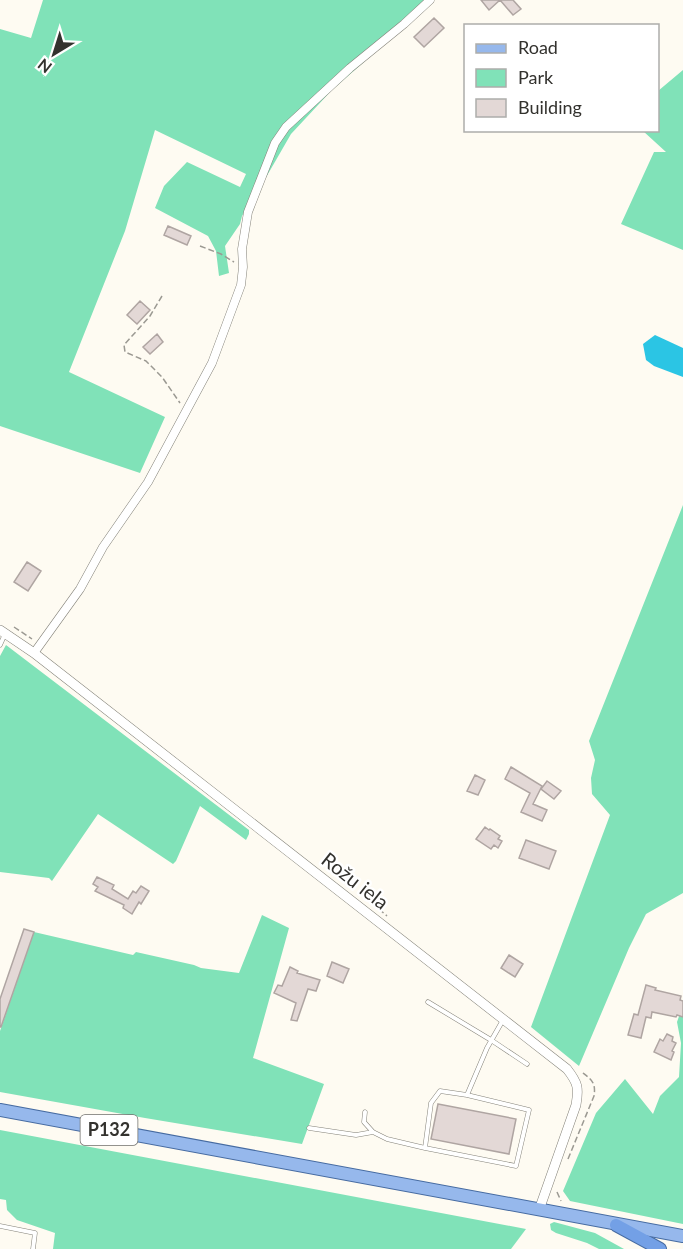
<svg xmlns="http://www.w3.org/2000/svg" width="683" height="1249" font-family="Lato,sans-serif">
<rect width="100%" height="100%" fill="#fefbf2"/>
<!-- green -->
<path fill="#80e2b8" d="M43 0H432L397 33 332 90 291 134 257 193 242 216 240 224 225 246 229 273 219 276 216 251 208 236 155 208 164 186 187 162 240 187 246 174 155 130 125 231 69 372 165 417 140 473 0 426V29L31 38Z
M683 70V250L621 224 654 152H666L643 131 658 130V91Z
M683 505V893L646 914 629 948 579 1066 531 1027 610 815 592 794 591 778 595 760 589 741Z
M6 645 249 830V834L246 840 200 806 176 861 173 864 98 814 52 881 49 878 0 872V656Z
M262 915 289 928 253 1058 324 1084 302 1144 145 1118 0 1092V1031L34 932 133 955 136 952 194 965 201 968 239 973Z
M683 1005V1224L570 1201 563 1191 596 1113 625 1079 653 1114 660 1096 679 1077 681 1043 677 1022Z
M0 1130 526 1229 511 1249H53L55 1233 17 1220 7 1210 6 1200 0 1199Z
M554 1222 595 1233 624 1249H599L587 1243 556 1233 551 1230 550 1224Z"/>
<!-- water -->
<path fill="#2bc5e4" d="M655 335 683 348V377L654 366 646 360 643 344Z"/>
<!-- building -->
<path fill="#e3d8d6" stroke="#afa5a2" stroke-width="1.5" d="M481 0H513L521 9 513 15 500 0 489 10Z
M434 18 444 28 424 47 414 37Z
M168 226 191 236 187 245 164 235Z
M140 301 150 310 137 324 127 315Z
M157 334 163 342 150 354 143 347Z
M27 562 41 571 28 591 14 582Z
M511 767 542 786 533 804 547 810 542 821 521 812 530 793 505 779Z
M475 775 485 780 478 795 467 791Z
M547 781 561 791 554 799 541 789Z
M485 827 489 830 490 829 500 836 498 839 502 841 498 848 494 845 491 849 476 839Z
M526 840 556 851 549 869 519 858Z
M97 877 114 885 112 889 128 899 133 891 136 893 141 886 149 891 141 904 139 902 132 914 123 908 124 905 95 891 98 887 93 884Z
M24 929 34 932 1 1027H0V999Z
M509 955 523 964 515 977 501 968Z
M332 962 349 969 343 983 327 976Z
M290 967 298 971 297 973 320 980 316 991 308 989 297 1021 291 1020 296 1003 274 993 278 985 282 986Z
M646 985 656 988 655 990 681 996 680 1000 683 1001V1017L677 1015 676 1017 652 1012 651 1018 646 1017 641 1038 628 1035 634 1014 638 1015Z
M667 1034 673 1037 672 1041 676 1043 672 1051 674 1052 671 1060 654 1052 660 1039 663 1041Z
M438 1104 516 1119 509 1154 431 1139Z"/>
<g fill="none" stroke-linecap="round" stroke-linejoin="round">
<defs>
<path id="service" d="M0 645 5 634
M428 1002 491 1040 527 1064
M467 1095 487 1048 503 1020
M365 1112 364 1122 373 1132 387 1139 425 1148 516 1166 529 1110 467 1095 440 1091 431 1103 425 1148
M309 1128 356 1135 373 1132
M0 1226 35 1233 33 1249"/>
<path id="minor" d="M34 653 80 589 103 547 148 482 212 363 241 285 243 267 242 249 248 212 275 143 286 127 350 68 404 24 430 0"/>
<path id="tertiary" d="M0 630 34 653 567 1069C578 1083 579 1088 576 1105L539 1210"/>
<path id="primary" d="M0 1110 683 1236"/>
<path id="trunk" d="M616 1225 660 1249"/>
</defs>
<!-- service casing -->
<use href="#service" stroke="#848279" stroke-width="5"/>
<!-- minor casing -->
<use href="#minor" stroke="#848279" stroke-width="9"/>
<!-- tertiary casing -->
<use href="#tertiary" stroke="#848279" stroke-width="10"/>
<!-- primary casing -->
<use href="#primary" stroke="#466ba1" stroke-width="14"/>
<!-- trunk casing -->
<use href="#trunk" stroke="#466ba1" stroke-width="14"/>
<!-- path -->
<path stroke="#9b9992" stroke-width="1.5" stroke-dasharray="6 3" stroke-linecap="butt" d="M200 246 221 254 234 262
M162 296 150 316 124 345 125 352 146 361 162 377 180 403
M14 627 32 639
M379 909 387 916
M568 1159 594 1096C596 1083 592 1080 583 1073
M557 1192 561 1201"/>
<!-- service -->
<use href="#service" stroke="#fff" stroke-width="4"/>
<!-- minor -->
<use href="#minor" stroke="#fff" stroke-width="8"/>
<!-- tertiary -->
<use href="#tertiary" stroke="#fff" stroke-width="9"/>
<!-- primary -->
<use href="#primary" stroke="#96b8ec" stroke-width="12"/>
<!-- trunk -->
<use href="#trunk" stroke="#73a0e6" stroke-width="12"/>
</g>
<g text-anchor="middle" stroke-width="5" stroke-linejoin="round" paint-order="stroke">
<!-- shield labels -->
<rect fill="#fff" stroke="#70706d" stroke-width="1.5" x="80.5" y="1115" width="57" height="30" rx="4.5"/>
<g font-size="18" font-weight="bold" fill="#33322e">
<text x="109" y="1136">P132</text>
</g>
<!-- street labels -->
<g font-size="20" fill="#33322e" stroke="#fff">
<text transform="translate(355 881) rotate(38)" y="7">Rožu iela</text>
</g>
</g>
<!-- legend -->
<rect x="464" y="24" width="195" height="108" fill="#ffffff" stroke="#adadab" stroke-width="1.5"/>
<rect x="476" y="44" width="30" height="9" fill="#96b8ec" stroke="#adadab" stroke-width="1.5"/>
<text x="518" y="54" font-size="18" fill="#33322e">Road</text>
<rect x="476" y="69" width="30" height="18" fill="#80e2b8" stroke="#adadab" stroke-width="1.5"/>
<text x="518" y="84" font-size="18" fill="#33322e">Park</text>
<rect x="476" y="99" width="30" height="18" fill="#e3d8d6" stroke="#adadab" stroke-width="1.5"/>
<text x="518" y="114" font-size="18" fill="#33322e">Building</text>
<!-- north arrow -->
<g transform="translate(54 54) rotate(218)" stroke="#ffffff" stroke-width="4.5" paint-order="stroke">
<path d="M0-4.5L10 22L0 15L-10 22Z" fill="#33322e"/>
<text y="-9" font-size="16" font-weight="bold" text-anchor="middle" fill="#33322e">N</text>
</g>
</svg>
